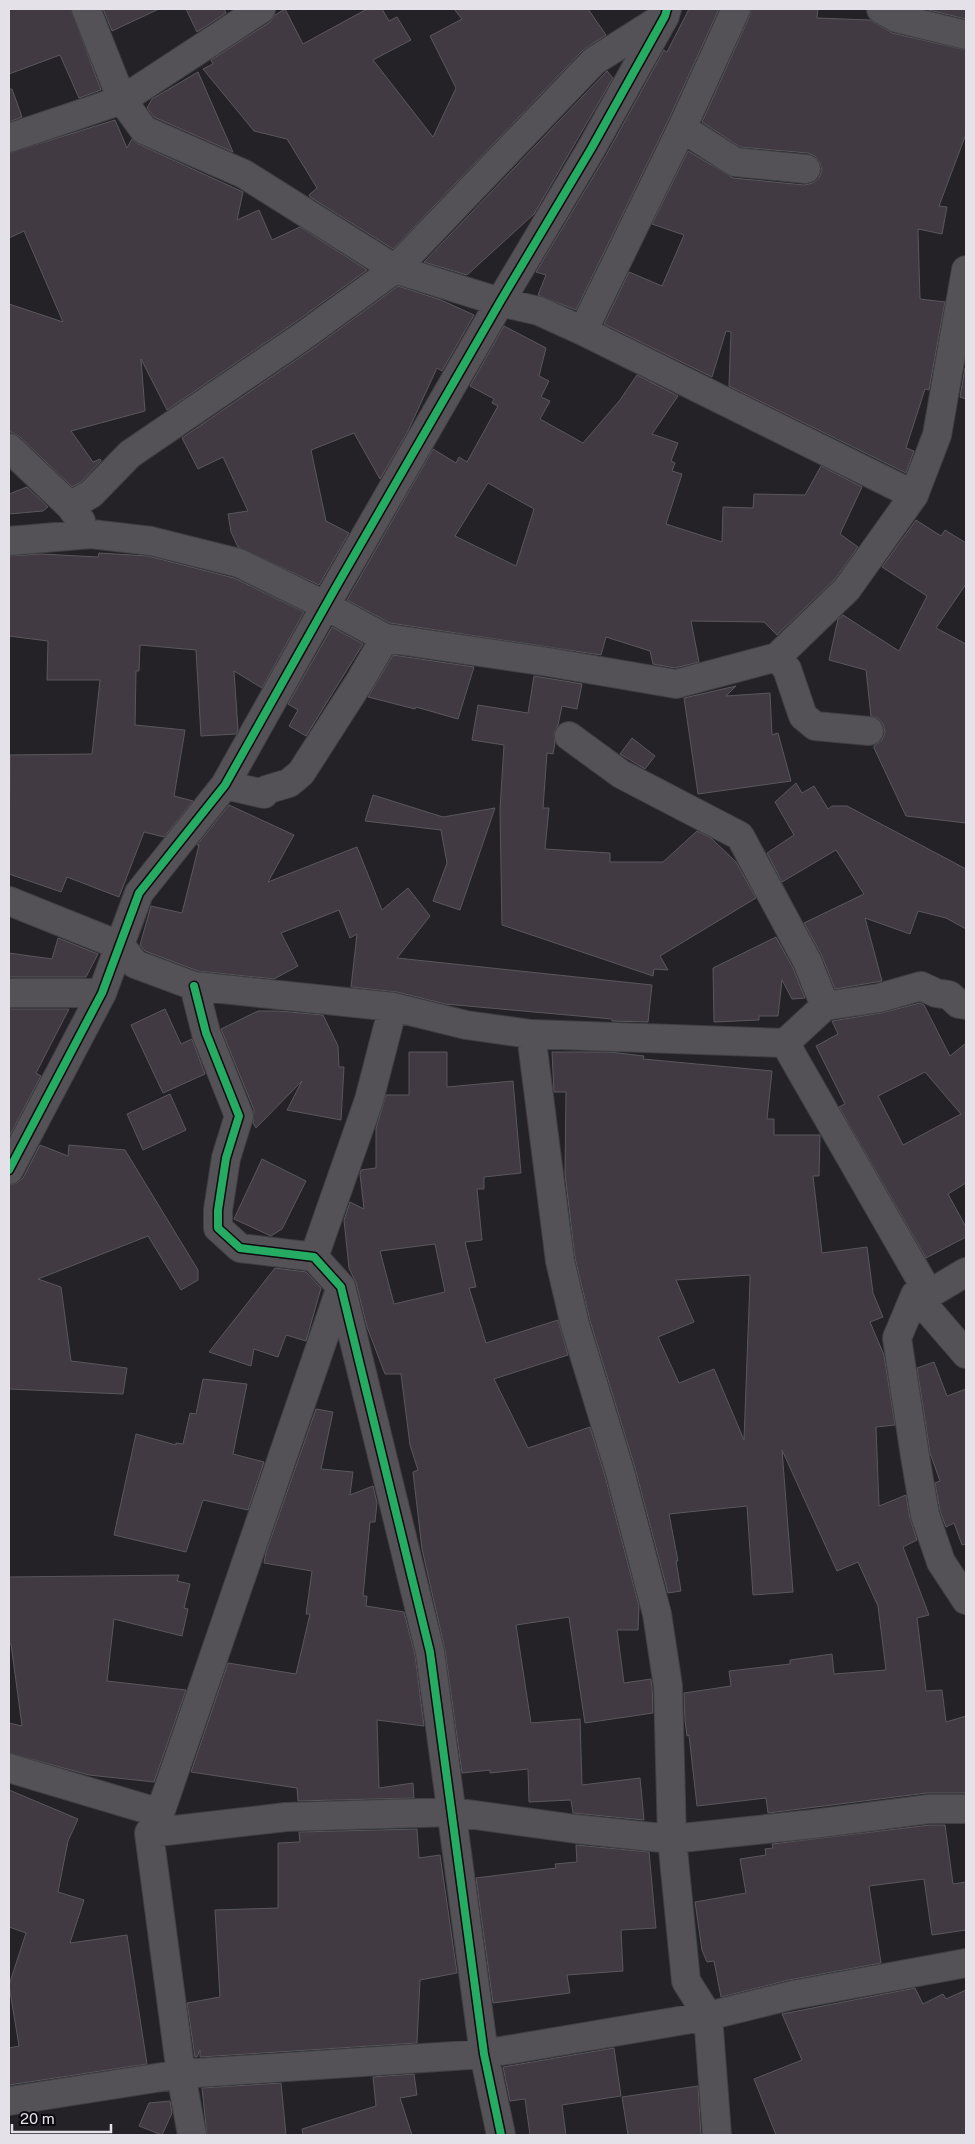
<svg xmlns="http://www.w3.org/2000/svg" width="975" height="2144" font-family="'Public Sans',sans-serif">
<rect width="100%" height="100%" fill="#242227"/>
<!-- building -->
<path fill="#413a42" stroke="#5a575c" fill-rule="evenodd" d="M9 9H71L101 90 79 98 60 55 9 74Z
M103 9H159L112 31Z
M186 9H224L226 13 197 32Z
M285 9 303 44 367 9H382L389 21 397 17 411 40 373 60 433 137 456 88 430 36 462 19 454 9H588L606 35 583 50 393 249 310 197 309 195 317 188 287 139 254 131 203 69 213 64 211 60 270 22 275 15Z
M689 9H719L668 121 576 310 538 295 546 275 536 272 605 157 664 50 667 52Z
M751 9H818L817 18 870 20 892 33 966 50V134L939 206 947 207 942 234 918 229 920 299 945 302 929 390 925 389 906 448 914 451 906 473 729 386 731 332 726 331 712 377 604 324 629 272 662 286 684 235 652 224 688 151 733 178 804 185 813 183 819 178 822 170 820 163 815 156 808 153 740 147 702 122 750 15Z
M924 9H966V19Z
M607 71 613 78 534 214 467 275 424 262Z
M198 72 233 152 154 117 147 108 152 99Z
M9 89H12L22 117 9 122Z
M115 120 127 148 132 139 138 144 243 192 237 220 259 210 272 240 300 227 367 270 297 321 167 410 141 359 145 411 71 431 93 462 100 459 101 461 81 482 72 487 20 437 9 431V304L63 322 24 231 9 238V153Z
M398 286 441 300 474 315 442 371 437 368 407 433 380 479 354 433 311 450 326 521 349 533 319 585 238 547 231 532 228 514 248 511 223 457 198 469 182 438 315 347Z
M504 326 546 348 539 376 549 381 541 397 550 401 540 419 583 443 620 400 637 375 678 396 652 434 678 443 671 461 675 463 672 471 682 474 666 524 722 542 723 507 753 508 754 494 805 495 821 466 862 487 840 534 858 547 835 579 777 635 764 622 691 621 699 662 675 668 653 664 650 651 606 637 601 655 390 623 347 600 433 449 456 463 459 457 467 462 498 406 492 403 494 399 470 386ZM488 483 534 509 516 566 455 536Z
M965 368 966 369V399L960 397Z
M27 487 48 507 43 511 9 514V494Z
M916 520 941 536 945 530 966 543V584L936 628 966 644V823L906 816 874 748V746L882 740 885 732 883 724 878 718 871 716 866 670 829 660 838 619 843 615 899 651 927 596 882 567Z
M99 553 148 556 234 578 304 612 262 688 234 671 238 730 236 734 201 736 196 650 140 645 139 671H136L135 725 185 730 174 796 193 801 164 837 144 832 119 897 67 877 61 892 9 874 10 755 92 754 100 680H47L48 641 9 636V556L41 554 98 557Z
M332 627 363 644 306 736 289 726 298 710 288 704Z
M393 655 474 667 458 719 416 707 415 709 368 697Z
M534 676 582 684 577 709 562 706 558 725 554 734 555 743 553 754 547 753 543 808H549L545 849 610 853V862H663L697 831 711 838 736 862 756 898 660 956 668 970 654 969 653 976 502 925 500 809 504 745 472 740 478 705 528 713Z
M736 686 726 696 770 693 772 735 778 733 791 781 698 794 684 698Z
M632 738 655 756 645 769 620 754Z
M796 783 802 793 814 786 828 809 832 806H847L966 869V929L946 918 918 911 910 934 865 918 882 981 835 989 821 954 804 923 864 894 836 850 782 882 767 853 794 835 775 802Z
M373 795 443 817 495 808 460 910 433 901 447 863 441 830 365 821Z
M229 805 294 835 268 882 357 847 382 910 408 888 430 916 397 958 652 985 648 1022 612 1021V1019L445 1004 397 992 351 987 357 934 350 938 339 910 281 933 298 966 274 979 198 971 145 951 140 945 151 906 182 913 199 845H197Z
M776 937 793 968 805 998 792 999 782 980 778 1016H759V1020L714 1022 713 968Z
M58 938 98 954 86 977H9V953L52 959Z
M920 1003 924 1005 950 1056 966 1043V1183L948 1194 966 1227V1237L926 1258 839 1107 845 1104 816 1046 838 1034 832 1021 881 1013ZM925 1072 961 1114 903 1145 878 1096Z
M9 1009H69L36 1073 41 1076 9 1137Z
M165 1009 181 1044 192 1039 205 1074 163 1093 131 1025Z
M258 1011H278L323 1015 338 1046 339 1067H344L341 1120 287 1110 302 1081 256 1128 253 1123 254 1110 221 1029Z
M409 1052H447V1087L513 1081 521 1173 484 1177V1189H477L482 1240 465 1242 476 1287 469 1288 486 1343 558 1320 568 1355 494 1379 528 1448 590 1427 605 1476 639 1606 638 1630H617L624 1683 651 1679 652 1687 653 1713 585 1723 569 1617 516 1625 531 1723 580 1719 582 1785 640 1778 644 1820 573 1813 571 1800 529 1802 528 1769 490 1773V1770L462 1773 445 1650 422 1549 413 1472 418 1470 410 1445 401 1374H385L367 1327 356 1283 349 1268 344 1220 350 1202 364 1209 360 1174 361 1170 376 1168V1128L386 1095H409ZM435 1244 445 1292 394 1304 380 1251Z
M552 1052H609L644 1056 643 1059 772 1071 767 1119H774V1135H820L819 1176H813L822 1253 867 1247 873 1293 883 1317 870 1322 884 1355 895 1425 876 1427 879 1506 906 1495 910 1518 917 1540 903 1547 929 1615 917 1618 926 1691 942 1690 946 1722 966 1716V1793H927L768 1813 766 1798 697 1806 689 1735 687 1736 685 1721 684 1693 731 1686 729 1671 790 1664V1660L832 1654 834 1674 886 1670 878 1606 858 1562 837 1571 782 1450 793 1592 753 1595 747 1506 669 1514 678 1561H676L681 1591 668 1593 635 1468 590 1321 575 1258 565 1174 566 1092H554ZM750 1275V1280L744 1440 714 1369 679 1383 658 1337 694 1322 676 1280Z
M170 1094 186 1130 143 1150 127 1114Z
M40 1145 68 1156 69 1145 125 1150 198 1270V1280L181 1290 148 1236 38 1279 61 1287 71 1361 127 1368 123 1394 9 1389V1185L17 1183 23 1178Z
M262 1159 306 1181 282 1229 271 1236 234 1219Z
M275 1268 306 1272 321 1288 306 1341 286 1335 278 1357 254 1349 251 1366 209 1352Z
M934 1362 947 1396 966 1389V1544L962 1545 954 1523 946 1527 940 1511 935 1483 940 1481 930 1453 917 1368Z
M203 1379 247 1384 233 1454 264 1462 248 1510 203 1500 186 1552 114 1535 136 1434 176 1445V1443L183 1444 190 1413 196 1414Z
M316 1409 333 1412 321 1469 353 1472 350 1495 373 1486 377 1503 375 1522H370L363 1596H367L366 1606 404 1612 415 1655 424 1726 377 1720 379 1788 413 1783 414 1798 298 1801 297 1788 191 1772 228 1663 296 1674 310 1614H306L312 1571 264 1563 266 1552Z
M179 1575 177 1581 190 1584 184 1608 188 1609 182 1636 114 1619 107 1681 186 1690 154 1782 89 1775 9 1753V1723L22 1726 11 1644H9V1577Z
M9 1790 78 1819 68 1841 58 1892 84 1900 70 1943 127 1935 147 2064 9 2085V2048L19 2046 9 1985 26 1933 9 1927Z
M930 1825H945L953 1884 966 1882V1930L932 1935 924 1879 869 1886 881 1963 789 1980 721 1997 714 1961 707 1962 702 1950 695 1902 746 1893 740 1859 766 1855 765 1849 773 1848 772 1844Z
M417 1829 419 1858 440 1855 457 1973 420 1980 417 2043 200 2057V2050L197 2057H195L187 2003 220 1997 215 1910 278 1908V1843L300 1842 299 1832Z
M576 1845 649 1852 656 1928 621 1930 623 1971 567 1975 570 1993 493 2003 476 1878 556 1868 555 1864 577 1862Z
M915 1988 923 2004 943 1994 946 1999 966 1990V2135H776L754 2079 802 2060 782 2014Z
M614 2048 621 2096 562 2105 566 2135H530L525 2099 510 2101 503 2067Z
M414 2074 417 2095 400 2098 412 2135H303L302 2129 376 2106 373 2077Z
M281 2083 286 2135H207L202 2088Z
M698 2086 701 2135H628L622 2097Z
M170 2101 172 2113 162 2135 139 2126 149 2103Z"/>
<g fill="none" stroke-linecap="round" stroke-linejoin="round">
<defs>
<path id="minor" d="M261 9 122 100 144 130 244 174 395 269 500 302 539 311 583 331 914 495
M881 9 896 18 966 35
M682 128 735 162 806 169
M9 138 122 100 86 9
M583 331 682 128 736 9
M9 448 70 506 81 521
M70 506 91 494 130 454 306 334 395 269 594 61 662 18
M9 541 91 534 151 541 239 563 326 606 385 638 548 662 676 684 777 657 847 589 914 495 937 435 966 270
M777 657 787 669 803 716 815 726 869 731
M569 736 621 774 740 836 807 961 825 1006
M225 785 264 794 266 790 289 783 301 773 360 681 385 638
M9 901 121 946 135 964 194 986 393 1007 466 1025 531 1034 785 1043 825 1006 879 998 921 986 936 993 949 995 959 1004 966 1005
M194 986 206 1033 239 1116 226 1158 218 1210V1228L240 1248 314 1257 341 1287 430 1652 484 2054 501 2135
M9 993H102
M531 1034 560 1261 575 1325 620 1472 657 1614 668 1686 672 1839 686 1981 708 2016 717 2135
M785 1043 929 1294
M9 1170 102 993 139 893 225 785 336 587 500 302 591 149 665 16 667 9
M314 1257 369 1100 393 1007
M966 1272 929 1294 915 1295 966 1354
M915 1295 897 1338 915 1456 925 1515 941 1562 966 1600
M9 1768 160 1813
M149 1833 286 1817 453 1812 576 1829 672 1839 813 1824 929 1809H966
M9 2101 181 2074 484 2054 708 2016 793 1995 966 1963
M192 2135 181 2074 149 1833 160 1813 341 1287"/>
</defs>
<!-- minor casing -->
<use href="#minor" stroke="#403f43" stroke-width="30"/>
<!-- minor -->
<use href="#minor" stroke="#545257" stroke-width="28"/>
<defs>
<path id="cycleway" d="M194 986 206 1033 239 1116 226 1158 218 1210V1228L240 1248 314 1257 341 1287 430 1652 484 2054 501 2135
M9 1170 102 993 139 893 225 785 336 587 500 302 591 149 665 16 667 9"/>
</defs>
<!-- cycleway casing -->
<use href="#cycleway" stroke="#0c0a0f" stroke-width="11"/>
<!-- cycleway -->
<use href="#cycleway" stroke="#26ab63" stroke-width="8"/>
</g>
<!-- border -->
<rect width="975" height="2144" fill="none" stroke="#e4e1e9" stroke-width="20"/>
<!-- scale -->
<path d="M12 2124v8h99v-8" fill="none" stroke="#e4e1e9" stroke-width="2.5"/>
<text x="20" y="2124" font-size="15" fill="#e4e1e9" stroke="#0c0a0f" stroke-width="4" paint-order="stroke">20 m</text>
</svg>
